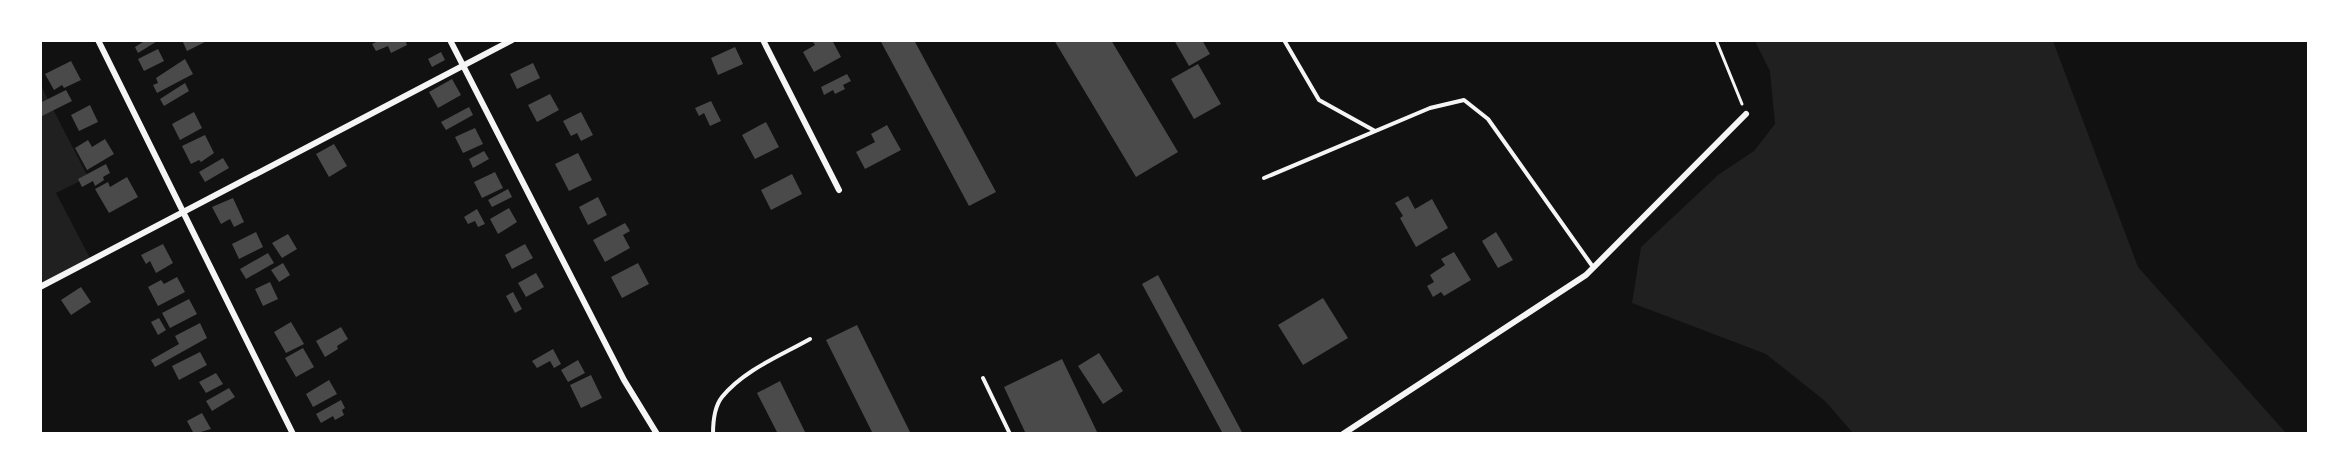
<svg xmlns="http://www.w3.org/2000/svg" width="2349" height="474" font-family="Literata,serif">
<rect width="100%" height="100%" fill="#111"/>
<!-- green -->
<path fill="#202020" d="M1755 41H2053L2138 267 2286 433H1853L1825 401 1766 354 1632 303 1641 247 1718 175 1754 151 1775 124 1770 71Z
M40 84 88 177 56 193 91 260 40 287Z"/>
<!-- building -->
<path fill="#4a4a4a" d="M146 40H159L138 53 135 47Z
M182 40H204L205 42 187 51Z
M380 40H405L407 45 391 53 388 46 376 51 372 44Z
M812 40H832L841 57 814 72 803 52 815 45Z
M880 40H914L996 192 969 206Z
M1054 40H1111L1178 152 1136 177Z
M1174 40H1202L1210 54 1189 66Z
M735 47 743 64 718 75 711 58Z
M158 49 164 61 144 71 138 59Z
M441 52 445 60 432 67 428 59Z
M185 59 193 74 157 93 153 85 158 83 156 78Z
M71 61 81 80 64 88 62 85 54 90 45 74Z
M533 63 540 78 517 89 510 74Z
M1198 64 1221 104 1194 119 1171 79Z
M847 74 851 81 843 85 845 89 835 94 833 90 824 95 821 87Z
M452 79 461 95 438 108 429 92Z
M185 83 189 91 164 106 160 99Z
M66 90 72 101 40 117V103Z
M550 94 559 110 537 122 528 105Z
M711 101 721 121 710 126 704 113 699 116 695 108Z
M90 105 98 122 79 131 71 115Z
M469 107 473 115 446 130 441 122Z
M194 112 202 128 180 140 172 124Z
M581 112 593 135 581 141 577 133 571 136 563 121Z
M766 122 779 147 755 159 742 135Z
M887 125 901 150 865 169 856 152 875 142 871 134Z
M475 128 483 144 463 153 455 137Z
M205 135 214 153 201 162 199 160 191 164 182 146Z
M105 139 114 154 87 170 75 148 88 140 92 147Z
M334 144 347 166 329 177 316 154Z
M484 151 489 159 473 168 469 159Z
M578 153 592 180 569 191 555 164Z
M223 158 229 168 205 182 199 172Z
M106 164 110 173 103 177 104 180 95 186 93 181 82 187 78 179Z
M495 172 503 188 482 198 474 182Z
M792 174 802 194 771 210 761 190Z
M127 177 138 197 109 213 95 189 108 182 110 187Z
M508 189 512 197 492 207 488 200Z
M1408 196 1415 209 1432 199 1448 228 1416 247 1400 218 1403 216 1395 203Z
M598 197 607 215 588 225 579 207Z
M233 198 244 222 234 227 230 219 221 224 212 207Z
M509 208 517 222 498 234 490 219Z
M477 209 485 224 478 227 475 221 468 224 464 217Z
M625 223 630 231 623 235 630 248 605 262 593 240Z
M256 232 263 247 239 259 232 244Z
M1496 232 1513 260 1498 268 1482 241Z
M288 234 297 249 282 258 272 243Z
M163 244 173 263 156 273 150 261 146 264 141 255Z
M525 244 533 258 512 269 505 255Z
M1454 252 1471 280 1444 296 1441 292 1433 297 1427 286 1434 282 1430 275 1445 265 1441 259Z
M268 253 274 263 246 279 240 269Z
M283 263 290 275 279 282 271 270Z
M638 263 649 284 622 298 611 277Z
M536 273 544 287 526 297 518 283Z
M1158 275 1243 434H1223L1142 284Z
M177 277 185 292 158 306 148 287 161 280 164 284Z
M270 282 278 299 263 306 255 289Z
M81 287 91 302 71 315 61 300Z
M513 292 522 309 515 313 506 296Z
M1323 298 1348 338 1303 365 1278 325Z
M189 299 197 314 170 328 162 313Z
M159 318 166 330 158 335 151 322Z
M291 322 304 344 286 353 274 332Z
M200 323 207 338 155 367 151 360 179 344 175 336Z
M857 325 911 434H873L826 340Z
M341 327 348 339 337 346 338 349 325 357 316 341Z
M303 348 314 367 296 377 285 358Z
M553 349 561 364 554 368 550 361 537 368 532 361Z
M200 352 207 365 179 380 172 366Z
M1099 353 1123 391 1103 404 1078 366Z
M1062 359 1098 434H1026L1004 387Z
M578 360 585 373 568 382 561 370Z
M216 373 223 384 206 393 199 382Z
M591 375 602 398 581 408 570 385Z
M329 380 337 394 313 407 306 394Z
M780 381 806 434H778L757 393Z
M229 388 235 397 212 411 206 401Z
M341 400 345 408 342 410 344 415 335 420 333 416 321 423 316 414Z
M202 413 211 429 194 434 187 421Z"/>
<g fill="none" stroke-linecap="round" stroke-linejoin="round">
<!-- path -->
<path stroke="#f5f5f5" stroke-width="3" d="M1716 40 1742 104"/>
<!-- service -->
<path stroke="#f5f5f5" stroke-width="4" d="M1284 40 1319 100 1375 131
M1264 178 1430 108 1464 100 1488 119 1593 267
M983 378 1010 434
M713 434C713 421 714 407 722 397 744 370 780 356 810 339"/>
<!-- minor -->
<path stroke="#f5f5f5" stroke-width="6" d="M98 40 293 434
M450 40 624 380 657 434
M763 40 839 190
M40 287 512 40
M1343 434 1586 275 1746 114"/>
</g>
<!-- border -->
<rect width="2349" height="474" fill="none" stroke="#ffffff" stroke-width="84"/>
</svg>
